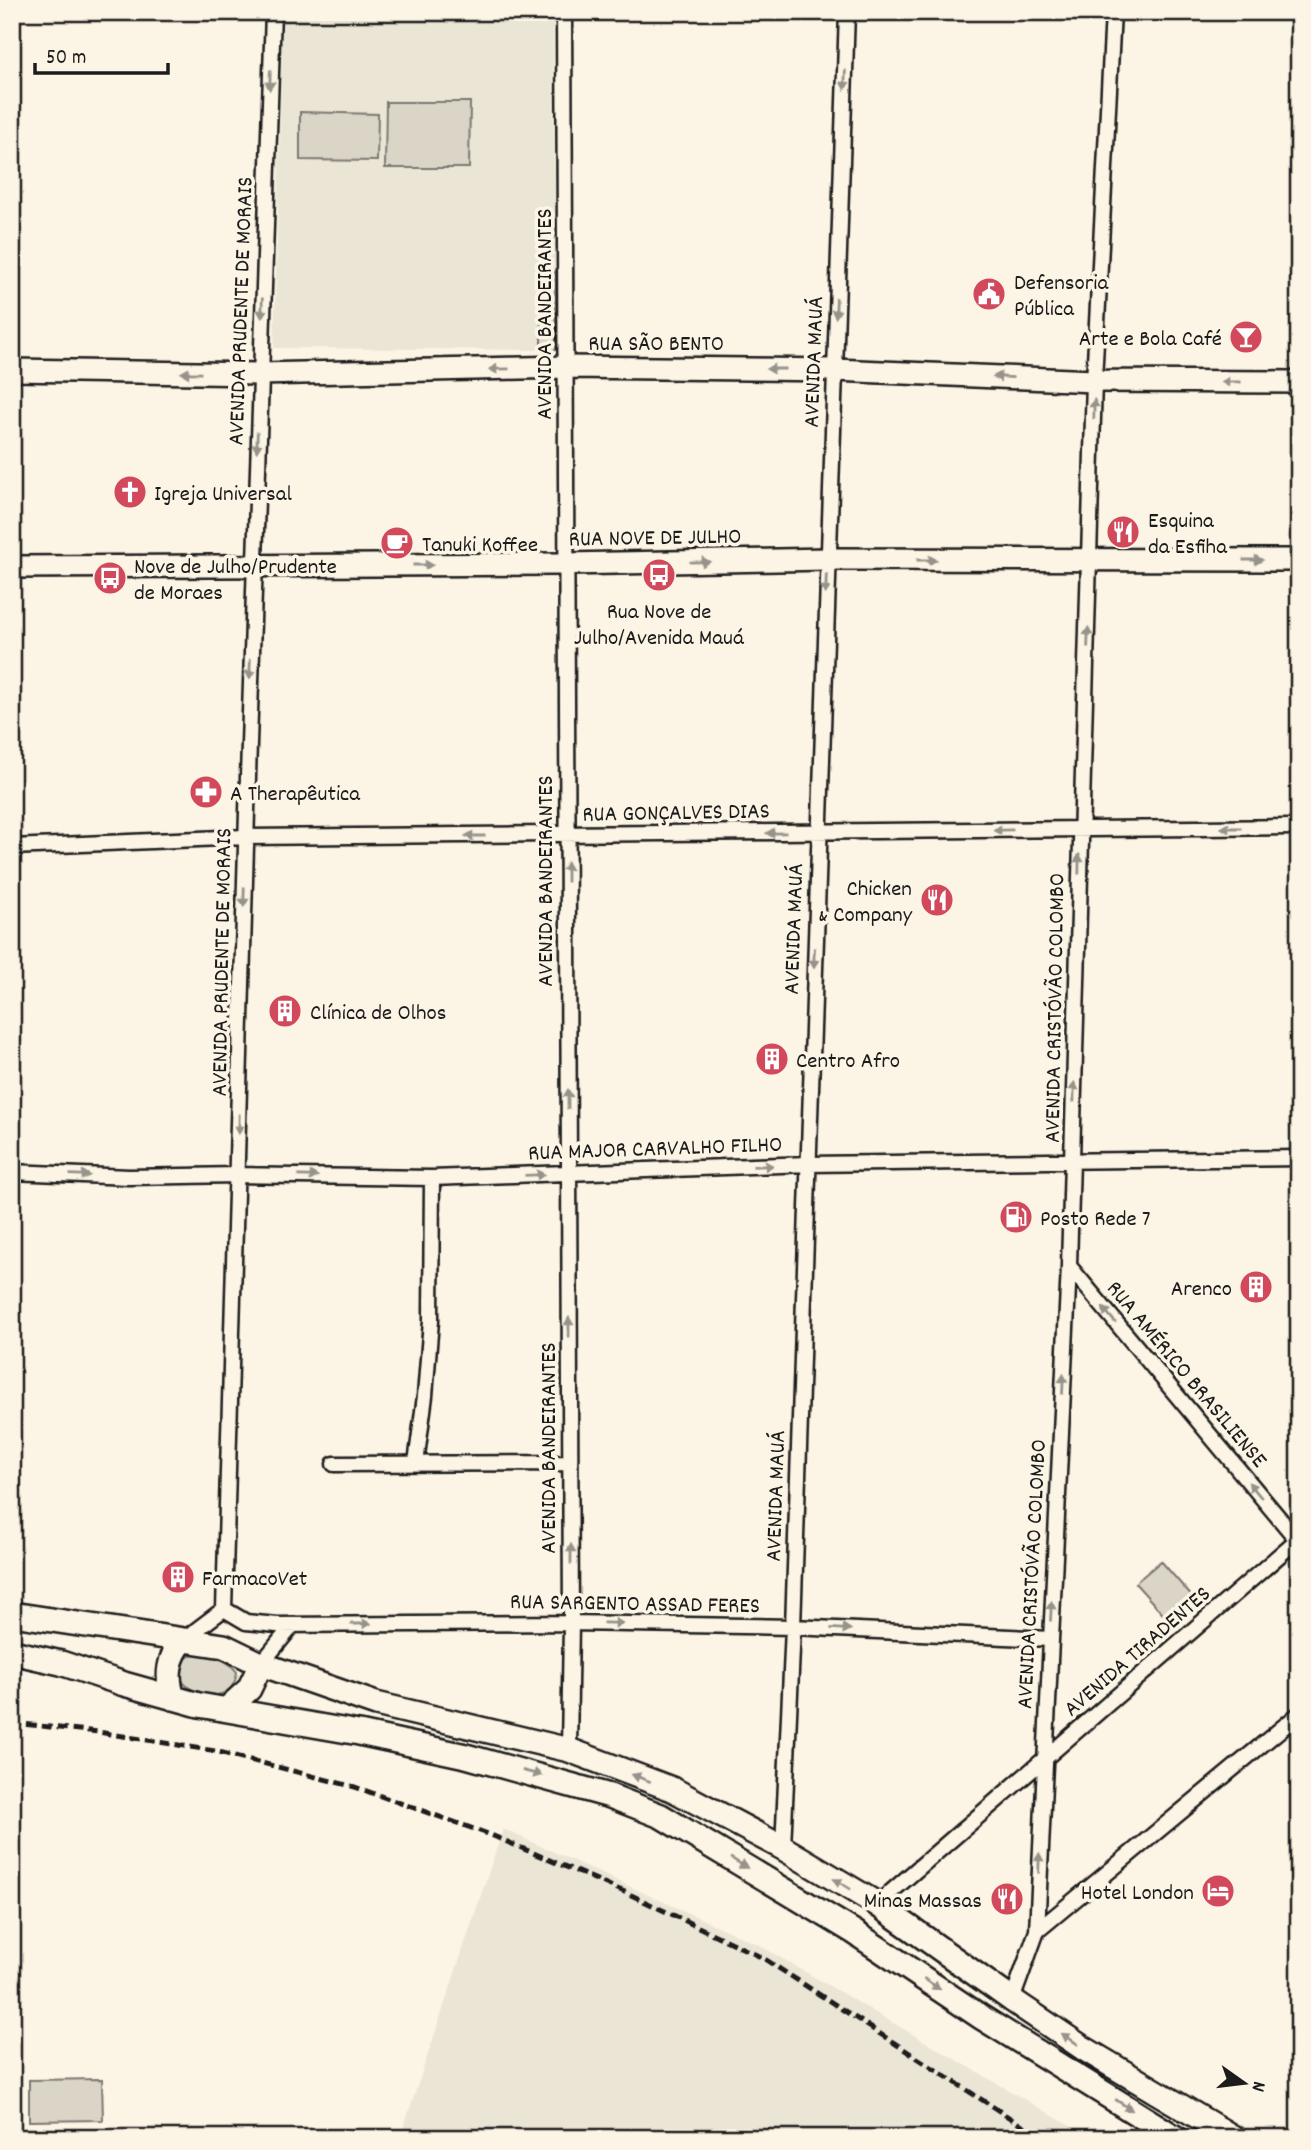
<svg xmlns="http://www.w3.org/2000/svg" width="1311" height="2150" font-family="Dekko,sans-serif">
<rect width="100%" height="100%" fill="#fcf5e5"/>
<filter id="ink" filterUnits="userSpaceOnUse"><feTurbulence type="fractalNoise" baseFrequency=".0143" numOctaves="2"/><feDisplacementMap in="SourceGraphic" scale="14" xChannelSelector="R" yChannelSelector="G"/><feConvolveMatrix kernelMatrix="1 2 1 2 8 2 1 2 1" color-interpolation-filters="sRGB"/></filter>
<g filter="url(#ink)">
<!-- built -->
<path fill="#ebe5d6" d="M283 12H553L555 271 541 272V350L274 348Z
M503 1829 759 1945 1091 2138H400Z"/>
<!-- green -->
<path fill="#dbd5c8" stroke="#7c7872" stroke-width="2" d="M386 102H470L469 168H385Z
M300 112 378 114 377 161 300 160Z
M555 271 556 350H541V272Z
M1161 1561 1194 1599 1169 1621 1135 1583Z
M193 1654C210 1656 226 1657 237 1672 231 1722 147 1680 193 1654Z
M102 2079 103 2120 29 2121V2080Z"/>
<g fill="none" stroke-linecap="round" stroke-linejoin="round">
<defs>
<path id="street" d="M564 12 571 1623 569 1750
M12 847 245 837 1299 827
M12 1172 129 1177 237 1175 432 1178 808 1164 1299 1158
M1069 1266 1299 1542
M416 1463 425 1396 431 1321 432 1178
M334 1464 570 1463
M224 1609C240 1077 253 544 273 12
M224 1609 246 1622 277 1625 571 1623 793 1627 1050 1639
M183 1640 224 1609
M261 1664 293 1625
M783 1848 793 1627 847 12
M877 1904 1297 1540
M1037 1931 1299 1714
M1012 2000 1037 1931 1069 1266 1094 381 1113 12"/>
<path id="secondary" d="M12 370 259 374 567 367 834 370 1094 381 1299 382
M12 567 566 564 827 559 1299 560"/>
<path id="primary" d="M12 1614 224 1646 261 1664 376 1704 569 1750 672 1789 783 1848 877 1904 1012 2000 1083 2048 1234 2138
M12 1652 61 1663 124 1684 199 1705 359 1733 466 1756 610 1796 661 1816 854 1932 981 2017 1176 2138
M173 1698C166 1676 168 1658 183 1640
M227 1709 249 1689 261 1664"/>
</defs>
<!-- street casing -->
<use href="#street" stroke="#1c1c1c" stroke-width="19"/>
<!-- secondary casing -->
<use href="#secondary" stroke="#1c1c1c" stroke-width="26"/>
<!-- primary casing -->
<use href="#primary" stroke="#1c1c1c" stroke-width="28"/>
<!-- street -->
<use href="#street" stroke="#fcf5e5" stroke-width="14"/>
<!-- secondary -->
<use href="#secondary" stroke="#fcf5e5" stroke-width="21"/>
<!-- primary -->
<use href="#primary" stroke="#fcf5e5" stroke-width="23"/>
<!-- rail -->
<path stroke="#1c1c1c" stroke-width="5" stroke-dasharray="10 5" stroke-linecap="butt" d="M12 1723 98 1732 215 1751 355 1787 491 1835 627 1893 763 1958 1041 2138"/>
</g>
<!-- one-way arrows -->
<defs><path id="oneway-solid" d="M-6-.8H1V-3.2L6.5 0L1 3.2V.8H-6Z" transform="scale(1.75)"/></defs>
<g fill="#97938b">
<use href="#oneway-solid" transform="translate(270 80) rotate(92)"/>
<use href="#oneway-solid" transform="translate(845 80) rotate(92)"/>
<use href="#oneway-solid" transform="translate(262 308) rotate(92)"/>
<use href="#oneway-solid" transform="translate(836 308) rotate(92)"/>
<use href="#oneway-solid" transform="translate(499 369) rotate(179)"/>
<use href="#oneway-solid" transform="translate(776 369) rotate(-180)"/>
<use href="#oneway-solid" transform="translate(191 373) rotate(-179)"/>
<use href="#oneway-solid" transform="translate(1003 377) rotate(-177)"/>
<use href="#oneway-solid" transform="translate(1231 382) rotate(-180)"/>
<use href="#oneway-solid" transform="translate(1094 409) rotate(-89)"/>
<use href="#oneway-solid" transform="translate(257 442) rotate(92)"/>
<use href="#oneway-solid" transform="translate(927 560)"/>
<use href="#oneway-solid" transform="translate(1253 560)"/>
<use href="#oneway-solid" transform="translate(700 562) rotate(-1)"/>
<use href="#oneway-solid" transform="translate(423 565)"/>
<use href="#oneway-solid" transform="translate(826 584) rotate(92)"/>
<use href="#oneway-solid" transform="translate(1088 637) rotate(-88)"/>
<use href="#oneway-solid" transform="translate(250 669) rotate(92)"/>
<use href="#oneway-solid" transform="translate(1231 828) rotate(180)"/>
<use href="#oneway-solid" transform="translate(1003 830) rotate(179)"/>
<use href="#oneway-solid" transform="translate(776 833) rotate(179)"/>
<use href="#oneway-solid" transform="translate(475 836) rotate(180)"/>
<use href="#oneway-solid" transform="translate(1079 864) rotate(-89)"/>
<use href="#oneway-solid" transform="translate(567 872) rotate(-90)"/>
<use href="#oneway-solid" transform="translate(244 897) rotate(91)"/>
<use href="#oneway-solid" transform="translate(814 958) rotate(92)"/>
<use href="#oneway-solid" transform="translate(1074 1092) rotate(-89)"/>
<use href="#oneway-solid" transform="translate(568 1099) rotate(-90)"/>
<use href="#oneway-solid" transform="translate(239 1124) rotate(91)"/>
<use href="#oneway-solid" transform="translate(763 1166) rotate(-2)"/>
<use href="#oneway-solid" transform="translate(80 1175) rotate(2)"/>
<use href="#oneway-solid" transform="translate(535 1175) rotate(-2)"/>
<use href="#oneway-solid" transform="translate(308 1176) rotate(1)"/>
<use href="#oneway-solid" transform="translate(1109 1315) rotate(-130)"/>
<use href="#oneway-solid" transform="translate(569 1327) rotate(-90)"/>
<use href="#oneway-solid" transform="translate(1063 1384) rotate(-87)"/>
<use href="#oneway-solid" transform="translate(1255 1490) rotate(-130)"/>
<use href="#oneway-solid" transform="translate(571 1554) rotate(-90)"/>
<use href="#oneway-solid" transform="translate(1051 1611) rotate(-87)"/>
<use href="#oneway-solid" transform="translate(613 1623) rotate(1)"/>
<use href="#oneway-solid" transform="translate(361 1624)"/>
<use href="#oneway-solid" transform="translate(841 1629) rotate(3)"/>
<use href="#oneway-solid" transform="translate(532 1773) rotate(14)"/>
<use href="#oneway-solid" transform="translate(641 1778) rotate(-159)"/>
<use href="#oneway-solid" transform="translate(739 1863) rotate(31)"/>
<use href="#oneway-solid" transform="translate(1039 1863) rotate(-88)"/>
<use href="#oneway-solid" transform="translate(842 1884) rotate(-149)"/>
<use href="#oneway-solid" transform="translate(932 1984) rotate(34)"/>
<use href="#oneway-solid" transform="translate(1070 2039) rotate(-146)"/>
<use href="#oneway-solid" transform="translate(1124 2105) rotate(33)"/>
</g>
</g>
<!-- icons -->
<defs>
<symbol id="civic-disc" viewBox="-11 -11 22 22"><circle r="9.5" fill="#d1495b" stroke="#fcf5e5"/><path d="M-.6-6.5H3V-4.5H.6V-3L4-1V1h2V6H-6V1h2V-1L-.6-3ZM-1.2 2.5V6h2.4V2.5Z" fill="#fff"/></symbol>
<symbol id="bar-disc" viewBox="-11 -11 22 22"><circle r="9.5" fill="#d1495b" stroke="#fcf5e5"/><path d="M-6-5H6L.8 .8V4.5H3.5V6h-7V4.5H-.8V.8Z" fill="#fff"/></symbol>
<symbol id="church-disc" viewBox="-11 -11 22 22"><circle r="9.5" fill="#d1495b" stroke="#fcf5e5"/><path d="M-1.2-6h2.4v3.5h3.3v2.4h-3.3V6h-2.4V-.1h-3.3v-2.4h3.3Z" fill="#fff"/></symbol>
<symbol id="restaurant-disc" viewBox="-11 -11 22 22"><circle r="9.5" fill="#d1495b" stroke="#fcf5e5"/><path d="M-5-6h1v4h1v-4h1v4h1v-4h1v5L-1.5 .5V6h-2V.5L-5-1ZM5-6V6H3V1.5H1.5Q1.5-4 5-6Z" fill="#fff"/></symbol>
<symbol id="cafe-disc" viewBox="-11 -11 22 22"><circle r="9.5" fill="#d1495b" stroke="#fcf5e5"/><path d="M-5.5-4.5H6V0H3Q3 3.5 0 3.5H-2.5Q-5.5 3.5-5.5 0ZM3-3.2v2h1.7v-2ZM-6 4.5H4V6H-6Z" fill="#fff"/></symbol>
<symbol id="bus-disc" viewBox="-11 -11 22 22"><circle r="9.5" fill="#d1495b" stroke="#fcf5e5"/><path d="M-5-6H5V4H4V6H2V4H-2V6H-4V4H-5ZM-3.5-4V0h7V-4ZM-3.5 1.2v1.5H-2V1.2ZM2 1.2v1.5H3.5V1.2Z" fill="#fff"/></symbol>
<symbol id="pharmacy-disc" viewBox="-11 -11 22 22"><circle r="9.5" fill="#d1495b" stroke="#fcf5e5"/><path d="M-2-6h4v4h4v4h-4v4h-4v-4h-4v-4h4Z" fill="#fff"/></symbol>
<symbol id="building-disc" viewBox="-11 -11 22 22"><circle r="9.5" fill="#d1495b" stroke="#fcf5e5"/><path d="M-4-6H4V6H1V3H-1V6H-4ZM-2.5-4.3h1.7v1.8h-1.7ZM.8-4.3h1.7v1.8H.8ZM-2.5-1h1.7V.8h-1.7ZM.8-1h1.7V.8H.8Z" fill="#fff"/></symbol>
<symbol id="fuel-disc" viewBox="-11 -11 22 22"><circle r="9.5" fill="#d1495b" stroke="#fcf5e5"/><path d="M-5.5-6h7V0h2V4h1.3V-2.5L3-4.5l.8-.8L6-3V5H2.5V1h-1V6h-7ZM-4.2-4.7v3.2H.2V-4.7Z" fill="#fff"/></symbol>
<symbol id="hotel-disc" viewBox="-11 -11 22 22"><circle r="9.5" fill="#d1495b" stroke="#fcf5e5"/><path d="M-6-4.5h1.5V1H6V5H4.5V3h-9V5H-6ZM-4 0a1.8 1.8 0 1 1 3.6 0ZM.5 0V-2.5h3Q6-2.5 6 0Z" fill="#fff"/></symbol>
</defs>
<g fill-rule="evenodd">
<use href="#civic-disc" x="970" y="275" width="38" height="38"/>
<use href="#bar-disc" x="1227" y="318" width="38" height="38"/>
<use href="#church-disc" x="111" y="473" width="38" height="38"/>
<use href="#restaurant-disc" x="1104" y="513" width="38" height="38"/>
<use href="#cafe-disc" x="378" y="524" width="38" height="38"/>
<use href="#bus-disc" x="640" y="556" width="38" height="38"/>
<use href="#bus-disc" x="91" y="559" width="38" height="38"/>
<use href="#pharmacy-disc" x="187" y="773" width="38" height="38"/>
<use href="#restaurant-disc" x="918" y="881" width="38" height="38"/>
<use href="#building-disc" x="266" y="992" width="38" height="38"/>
<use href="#building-disc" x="753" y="1040" width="38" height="38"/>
<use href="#fuel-disc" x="997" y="1198" width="38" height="38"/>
<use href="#building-disc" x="1237" y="1268" width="38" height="38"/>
<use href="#building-disc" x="159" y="1558" width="38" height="38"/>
<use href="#hotel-disc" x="1199" y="1872" width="38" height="38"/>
<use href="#restaurant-disc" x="988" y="1880" width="38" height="38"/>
</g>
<g text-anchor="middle" stroke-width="7" stroke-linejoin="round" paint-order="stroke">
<!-- poi labels -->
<g font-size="23" fill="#1c1c1c" stroke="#fcf5e5" text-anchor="start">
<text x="1014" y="289">Defensoria<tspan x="1014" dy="26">Pública</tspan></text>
<text x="1222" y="345" text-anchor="end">Arte e Bola Café</text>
<text x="154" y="500">Igreja Universal</text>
<text x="1148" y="527">Esquina<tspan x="1148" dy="26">da Esfiha</tspan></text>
<text x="422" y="551">Tanuki Koffee</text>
<text x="134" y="573">Nove de Julho/Prudente<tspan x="134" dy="26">de Moraes</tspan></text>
<text x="659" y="618" text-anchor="middle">Rua Nove de<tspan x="659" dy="26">Julho/Avenida Mauá</tspan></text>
<text x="230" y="800">A Therapêutica</text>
<text x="912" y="895" text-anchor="end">Chicken<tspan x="912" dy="26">&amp; Company</tspan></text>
<text x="310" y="1019">Clínica de Olhos</text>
<text x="796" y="1067">Centro Afro</text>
<text x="1040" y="1225">Posto Rede 7</text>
<text x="1232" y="1295" text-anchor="end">Arenco</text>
<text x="202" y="1585">FarmacoVet</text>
<text x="1194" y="1899" text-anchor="end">Hotel London</text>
<text x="982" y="1907" text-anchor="end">Minas Massas</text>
</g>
<!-- street labels -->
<g font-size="23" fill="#1c1c1c" stroke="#fcf5e5">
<text transform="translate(239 311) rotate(-88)" y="8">AVENIDA PRUDENTE DE MORAIS</text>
<text transform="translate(543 314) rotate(-90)" y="8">AVENIDA BANDEIRANTES</text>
<text x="656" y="350">RUA SÃO BENTO</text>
<text transform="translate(812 362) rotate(-88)" y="8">AVENIDA MAUÁ</text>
<text transform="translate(655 536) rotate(-1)" y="8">RUA NOVE DE JULHO</text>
<text transform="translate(676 811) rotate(-1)" y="8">RUA GONÇALVES DIAS</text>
<text transform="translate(544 881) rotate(-90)" y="8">AVENIDA BANDEIRANTES</text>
<text transform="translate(792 929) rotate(-88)" y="8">AVENIDA MAUÁ</text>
<text transform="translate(220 962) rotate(-89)" y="8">AVENIDA PRUDENTE DE MORAIS</text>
<text transform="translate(1053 1008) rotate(-89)" y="8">AVENIDA CRISTÓVÃO COLOMBO</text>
<text transform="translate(655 1147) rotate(-2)" y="8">RUA MAJOR CARVALHO FILHO</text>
<text transform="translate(1188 1373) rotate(50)" y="8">RUA AMÉRICO BRASILIENSE</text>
<text transform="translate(547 1448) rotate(-90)" y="8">AVENIDA BANDEIRANTES</text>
<text transform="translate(774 1496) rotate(-88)" y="8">AVENIDA MAUÁ</text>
<text transform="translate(1030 1574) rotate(-87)" y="8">AVENIDA CRISTÓVÃO COLOMBO</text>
<text transform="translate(635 1602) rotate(1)" y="8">RUA SARGENTO ASSAD FERES</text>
<text transform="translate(1136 1650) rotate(-41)" y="8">AVENIDA TIRADENTES</text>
</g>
</g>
<!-- margin -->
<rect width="1311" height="2150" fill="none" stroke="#fcf5e5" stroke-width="42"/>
<rect x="21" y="21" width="1269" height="2108" fill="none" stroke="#1c1c1c" stroke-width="2.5" filter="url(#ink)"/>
<!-- north arrow -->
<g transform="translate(1244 2083) rotate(104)" stroke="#fcf5e5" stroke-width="5" paint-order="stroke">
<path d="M0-5L12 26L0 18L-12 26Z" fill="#1c1c1c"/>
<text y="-10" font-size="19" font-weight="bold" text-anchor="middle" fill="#1c1c1c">N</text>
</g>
<!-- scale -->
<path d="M35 63v10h133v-10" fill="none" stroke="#1c1c1c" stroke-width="3.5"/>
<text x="46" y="63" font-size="21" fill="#1c1c1c" stroke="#fcf5e5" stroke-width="5" paint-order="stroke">50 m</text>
</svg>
